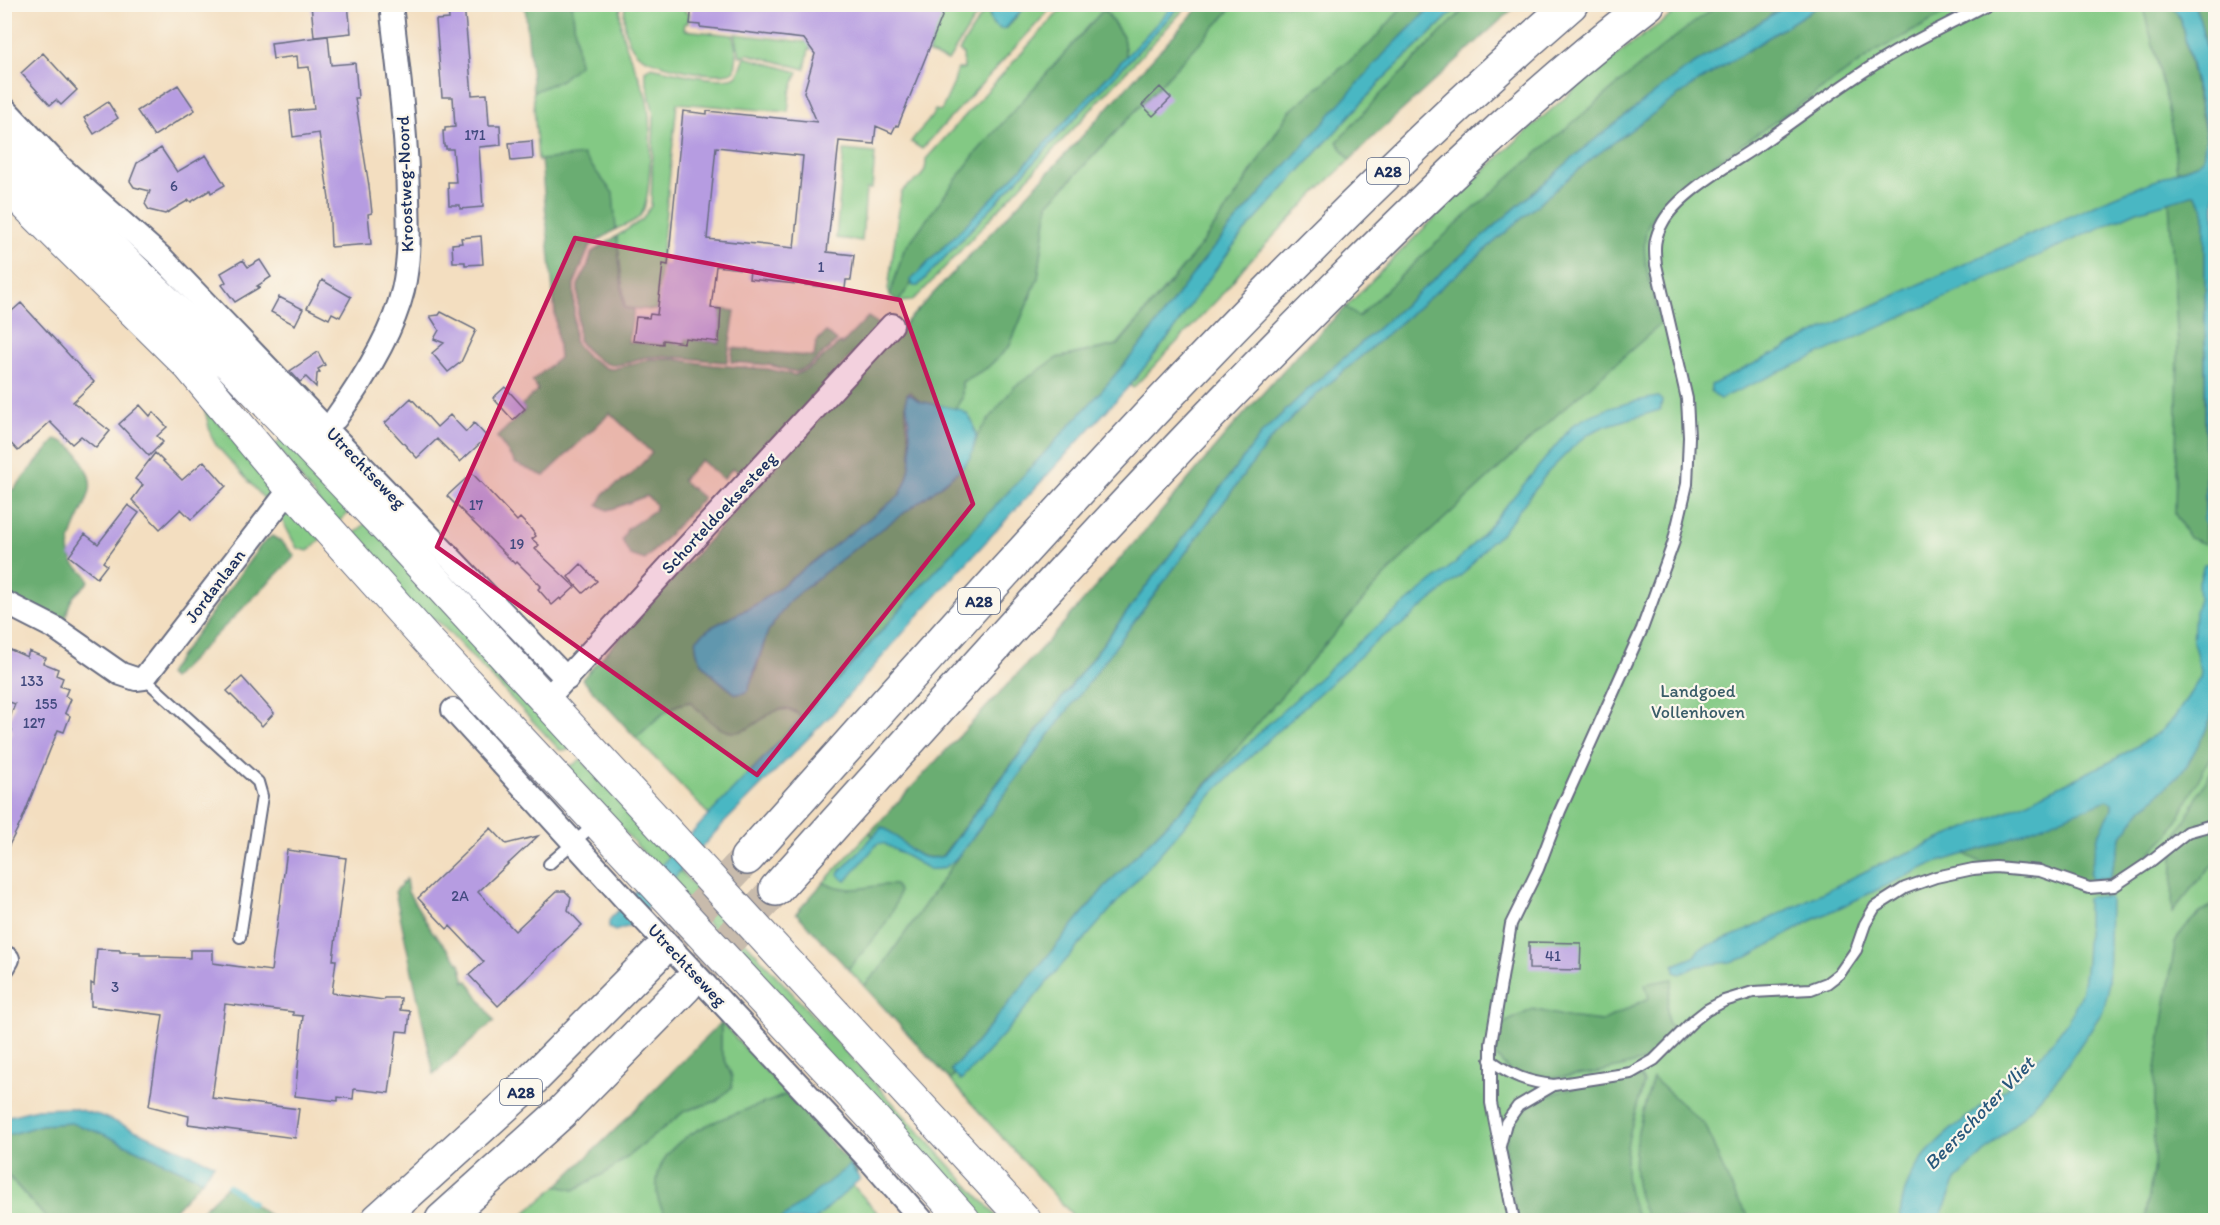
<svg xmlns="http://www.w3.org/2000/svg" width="2220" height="1225" font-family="Itim,sans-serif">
<rect width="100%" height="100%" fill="#fbf7ec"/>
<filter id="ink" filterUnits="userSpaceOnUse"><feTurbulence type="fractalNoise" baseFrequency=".0167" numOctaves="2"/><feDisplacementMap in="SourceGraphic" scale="12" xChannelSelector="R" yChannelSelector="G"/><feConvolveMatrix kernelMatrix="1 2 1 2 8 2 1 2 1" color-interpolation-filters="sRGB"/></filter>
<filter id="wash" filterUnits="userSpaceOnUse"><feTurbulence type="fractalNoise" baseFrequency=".008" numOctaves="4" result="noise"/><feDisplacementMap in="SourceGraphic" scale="24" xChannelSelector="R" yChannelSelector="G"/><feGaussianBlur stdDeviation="1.35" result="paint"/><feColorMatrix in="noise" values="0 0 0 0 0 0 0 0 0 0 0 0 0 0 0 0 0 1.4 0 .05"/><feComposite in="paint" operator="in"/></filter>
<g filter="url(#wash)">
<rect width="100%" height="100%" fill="#f3dec0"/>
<!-- green -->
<path fill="#83c984" stroke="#4f7c71" stroke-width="1.5" d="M572 5H621C616 39 637 65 646 97 652 117 653 201 640 216 635 222 624 226 616 229L612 193 541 160 538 161 533 92 561 80 574 25Z
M625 5H686L685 12 689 13 688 23H685L684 30 733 35 737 54 735 70C724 82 648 65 637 53 624 40 623 22 625 5Z
M947 5H983L948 61 928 53 930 49 927 47 929 44H931L940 15H943Z
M988 5 993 7 989 14 992 24 1001 29 1007 28 1026 5H1054L922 149 911 142C918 130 930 123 935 110L941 111 954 83 957 69H964L963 54 959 51Z
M1065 5H1175L1126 57 1123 37 1105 9 904 250 890 295 888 290 901 193C912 179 927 181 926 159Z
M1181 5H1188L921 293 911 301 898 302 911 284 918 286Z
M1235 5H1399L1400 11 1371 43 1290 111 1234 199 1195 253 1117 345 1057 358 979 432 976 437C974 420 970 414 954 410L962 398V382L987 368 1009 347 1038 278 1048 204Z
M1460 5H1469L1338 141 1350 160 1315 193 1244 267 1219 298 1133 388 1130 385 1172 333 1194 299 1239 238 1385 77Z
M1685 5H1720L1655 54 1739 5H2215V1220H1077L950 1080 955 1074 961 1080 963 1078 870 979 864 986 848 969 854 962 833 886 823 883 870 832 873 837 839 873 841 877 1353 315 1346 307C1427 223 1511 142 1601 67 1628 45 1658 26 1685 5Z
M735 34 814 43V49H809L805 69 748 54 740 56Z
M745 57 798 72 790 93 788 112 677 103 656 310 625 308 617 236 642 220 651 206 654 116 645 75V71L651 67C666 70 727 86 737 75 741 71 742 62 745 57Z
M844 150 875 153 872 189H866L862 241 836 238Z
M204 406 274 486 268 503 216 445 211 436Z
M286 436 357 505 336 524 275 445Z
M290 510 321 539 308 551 297 548 280 516Z
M370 519 572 746 568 750H560L440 623 411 606 350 538Z
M690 702 704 713 748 729C763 716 785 699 802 718L710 816 636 738C652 724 668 704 690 702Z
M581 759 642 824 684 875 1000 1220H977L565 766 573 765Z
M721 1022 787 1094 771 1102 659 1201 668 1220H517L557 1186 574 1190 610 1170 685 1111 717 1101 732 1077 721 1050Z
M4 1172 48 1220H5Z
M849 1181 884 1220H803Z"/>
<!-- forest -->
<path fill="#6aad72" stroke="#426e68" stroke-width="1.5" d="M1469 4 1517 5 1372 138 1350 160 1337 142 1378 97Z
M1720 4 1787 5 1680 73 1583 149 1305 392 1263 432 942 856C916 864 902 840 882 827L873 837 870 832 1048 641 1156 518 1228 432 1298 354 1346 307 1358 317C1434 243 1513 172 1595 104 1635 70 1676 34 1720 4Z
M525 5H572L579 65 561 80 533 92Z
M1201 5H1235L1048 204 1038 278 1009 347 987 368 962 382V398L954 410 919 401 910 392 907 394C900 435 925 452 899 496L775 591 755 605 710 628 696 643C695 664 721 683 736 694H738L753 679 768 631 790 600 853 550 930 494 962 468 971 456 979 432 1014 387 1057 358 1118 345 1195 253 1234 199 1290 111 1371 43 1399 11V5H1433L1405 33 1230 228 1198 267 1145 340 1097 396 916 592 802 718C780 691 758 731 736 732 717 733 703 713 690 702 668 704 652 724 636 738L582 679 853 382 876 354 1076 143Z
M1820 5H1960L1875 52 1692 179C1679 192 1657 206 1649 223 1636 251 1654 294 1661 324L1559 413 1408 552 1371 591 1209 781 1103 889 970 1050 951 1070 955 1074 950 1080 864 986 883 965 960 854 1270 440 1310 400 1591 159 1690 87Z
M2142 5H2173L2181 21 2206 137 2203 158 2199 163 2177 171C2171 112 2158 61 2142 5Z
M2194 5H2215V85L2200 20Z
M1104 9 1123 37 1126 57 1021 169 912 279 911 284 898 302 890 295 904 250 975 154Z
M583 155 613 193 616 229 590 246 574 284V341L586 356 606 368 613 369 650 359H674L712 365 768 369 795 375 810 368 840 343 841 345 868 317 877 323V327L744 476 733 468 723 479 701 460 682 480 703 498 645 560 630 555 622 540 627 529 655 510V504L647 496C633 500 621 507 607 510L598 505 605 492 630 476 652 453 610 413 544 476 516 464 497 437 525 410 522 405 538 390 532 381 559 358 541 160Z
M2195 194 2203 206 2205 216V544L2189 538 2175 514 2178 346 2169 201Z
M617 236 624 308 634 309 628 342 663 345 664 341 685 344 686 339 720 343 721 309 735 311 727 362C701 361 675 354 648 357 636 358 624 366 611 365 599 363 585 350 578 340V285L587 268 592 252Z
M826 332 837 341 809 366 796 372 769 365 731 362 733 348 814 357 816 342Z
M56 439C68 443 78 450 83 463 87 471 92 480 90 490 84 519 49 552 86 574L89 581C84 587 79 591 74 596 68 604 66 615 65 625L5 594 4 490 14 489Z
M272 536 282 542 295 556 172 679 168 675 171 669 261 545Z
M2215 705V747L2177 821 2170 833 2138 865 2110 881 2101 882 2078 880 2034 866 2004 862 1983 863 1949 847 2107 800 2112 803V809L2093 879 2109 878 2122 836 2141 810 2187 765 2205 732Z
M2215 764V819L2177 835Z
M2215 829V863L2195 884 2172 913 2173 847 2188 836Z
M406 879 408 892 432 931 460 963 465 982 468 981 494 1021 434 1074 395 892Z
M823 883C832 885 842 889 852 889 867 889 880 883 895 885L899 891C894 921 867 947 848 969L796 913Z
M2215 903V1220H2145L2154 1164 2155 1075 2175 943C2184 924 2198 914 2215 903Z
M1673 979 1667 1006 1668 1024 1678 1030 1669 1040 1645 1061 1600 1072 1537 1080 1511 1073 1495 1055 1500 1025 1533 1009 1567 1017 1602 1021 1649 998 1645 984Z
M721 1022V1050L732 1077V1087L717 1101 685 1111 610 1170 574 1190 557 1186 620 1125Z
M1641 1077 1644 1083C1629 1135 1614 1168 1639 1220H1517C1514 1197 1506 1171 1506 1147 1505 1090 1601 1081 1641 1077Z
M1653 1078 1706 1126 1722 1167 1737 1199 1751 1220H1649C1622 1172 1638 1127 1653 1078Z
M787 1094 858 1172 803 1220H668C665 1214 660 1206 658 1199 644 1129 744 1115 787 1094Z
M71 1123 101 1133 202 1180 165 1220H48L5 1172 4 1136 41 1125Z
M226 1187 277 1220H192Z"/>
<!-- water -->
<path fill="#49b7c3" stroke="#327390" stroke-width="1.5" d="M1175 4 1181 5 918 286H913L911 280 1021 169Z
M994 5V4L1026 5 1006 28 1001 29C988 24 988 15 994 5Z
M1433 5H1460L1385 77 1239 238 1194 299 1172 333 1130 385 924 609 833 713 721 826 630 926 615 931 609 928V921L611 918 850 667 916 592 1097 396 1145 340 1198 267 1230 228 1384 54Z
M1787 5H1820L1690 87 1591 159 1310 400 1270 440 960 854C951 864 944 871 929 869L885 844 878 843 846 881 842 879 838 874 882 827C904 837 913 866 943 856L1263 432 1305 392 1583 149 1680 73Z
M2173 5H2194L2200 20 2215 85V534L2210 535 2204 521 2206 501 2205 216 2203 206 2195 194 2137 211 1720 399C1714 396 1710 393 1711 385L1854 314 2106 200 2199 163 2203 158 2206 137 2204 119 2181 21Z
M908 393 919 401 961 410 968 415 973 423 976 437 971 456 962 468 930 494 853 550 790 600 768 631 748 690 744 693 736 694C721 682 690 661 697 639L710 628 755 605 775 591 899 496C919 462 909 436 906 399Z
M1658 397 1662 401 1660 410 1605 426 1590 433 1573 447 1547 473 1501 534 1490 542 1465 572 1400 626 1380 638 1272 736 1214 792 1060 967 1005 1033 961 1081 951 1070 970 1050 1103 889 1138 853 1267 725 1367 635 1455 563 1481 536 1573 425C1599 409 1628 402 1658 397Z
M2215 561 2216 705 2205 732 2187 765 2177 777 2141 810 2122 836 2109 878 2092 879 2090 874 2098 836 2112 809V803L2107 800 1985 848 1932 864 1809 922 1748 957 1730 962 1698 966 1680 974 1675 972 1674 965 1694 957 1699 949 1745 931 1874 867 2009 810 2112 761 2160 732 2174 718 2200 678 2201 671 2193 642 2195 612 2199 599 2198 585 2204 565Z
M2091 896 2108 897 2110 899 2108 992 2103 1011 2061 1074 2032 1107 1956 1180 1939 1220H1900C1903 1152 1960 1125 2007 1087 2033 1065 2062 1035 2077 1003 2089 978 2087 927 2087 899Z
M72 1108 102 1116 214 1164 202 1180 101 1133 71 1123 41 1125 5 1136V1117L37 1109Z
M850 1165 860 1179 815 1220H780Z"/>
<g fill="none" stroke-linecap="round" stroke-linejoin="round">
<!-- stream -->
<path stroke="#49b7c3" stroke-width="6" d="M229 1186 252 1203"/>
</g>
<g id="blocks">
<!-- building -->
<path fill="#b69ce1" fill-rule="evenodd" d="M311 4H348L351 33 314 37Z
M448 4H464L472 95 487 94 489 125H500L501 145 479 147 483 207 460 209V205H449L448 182H456L453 149H446V146H444L443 131H445V128L455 127 453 97H442L436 20 449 19Z
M692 4H947L898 126 896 125 892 133 876 126 874 144 839 141 827 252 854 255 851 280H846L845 289 749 279 750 270 716 266 711 308 721 309 719 342 685 338 684 343 663 340V344L633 341 636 317 649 318 650 314 657 315 663 264 668 265 683 111 707 114V111L817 122 804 92 815 54 804 39 700 27V25L690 24ZM716 147 803 156 794 248 707 239Z
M328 36 331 65 355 63 358 98H355L369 186 372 213 368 214 371 244 331 247 329 199 319 133 293 137 290 111 314 109 309 67 298 68 297 56 273 59 271 43Z
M43 53 77 90 61 105 56 100 50 105 21 73Z
M178 85 195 110 154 136 137 111Z
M1160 87 1171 98 1153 116 1142 105Z
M108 102 118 118 94 134 84 118Z
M532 141 533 159 511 161 509 143Z
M161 148 177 172 206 155 225 185 211 193 210 190 191 202 189 200 165 214 149 210 145 204 150 191 134 187 130 181 137 163Z
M481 236 483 264 465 265V262H453L452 244 462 243 461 238Z
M243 260 248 267 260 260 271 277 257 286 260 287 235 302 222 285 226 282 221 273Z
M322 280 351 297 340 317 332 313 329 319 307 308Z
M279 297 303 309 295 325 271 312Z
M21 303 94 382 73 402 110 431 96 448 81 436 72 444 50 422 18 451 4 436V318Z
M441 312 476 330 461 362 448 372 432 353 444 343 434 339 439 330 430 316 439 315Z
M318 352 325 365 318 369 320 372 317 374 316 387 306 377 300 382 290 371Z
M505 387 525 409 513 420 493 398Z
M411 398 437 427 450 415 466 432 474 423 487 437 460 462 437 439 417 458 385 423Z
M140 405 150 416 153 412 167 427 157 436 163 442 149 456 119 424Z
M155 453 182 480 204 461 226 486 194 517 191 519 181 509 160 529 132 500 143 485 135 479Z
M472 473 517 521 520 518 531 529 536 536 532 539 539 545 535 549 575 587 561 600 560 598 552 605 538 589 541 586 517 562 515 564 447 496Z
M128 505 139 513 103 562 107 565 97 578 69 556 85 534 98 544Z
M581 564 597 581 583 593 568 577Z
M4 647 27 657 29 651 46 658 43 663 58 669 56 675 63 678 60 686 68 689 65 696 71 699 65 713 70 716 64 732 58 730 21 822 4 855V747L12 730 6 728 15 704 4 700Z
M242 677 274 713 262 726 227 691Z
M491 828 506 844 538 836 478 892 515 931 557 891H565L571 897 568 910 582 925 498 1006 469 975 484 962 450 926 447 929 418 898Z
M287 850 346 858 333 960H336L332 993 384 1000 385 998H401L400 1010 410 1011 408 1032 397 1031 389 1093 354 1089 353 1099 338 1097V1101L295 1096 303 1016 293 1015V1012L225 1004 212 1098 299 1109 295 1138 188 1124 189 1116 149 1106 163 1015 91 1006V983L94 985 97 949 120 950V952H140V955H160V957L190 958V950H213V963L271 971Z
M1529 942 1581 943 1580 970 1529 969Z"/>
</g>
</g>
<g filter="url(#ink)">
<use href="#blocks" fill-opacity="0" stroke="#676c80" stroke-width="1.5"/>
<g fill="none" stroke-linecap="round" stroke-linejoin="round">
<!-- motorway-tunnel -->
<path stroke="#c8bbac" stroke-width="33" stroke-dasharray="33 16" stroke-linecap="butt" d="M656 955 747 858
M685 987 776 889"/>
<defs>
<path id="service" d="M144 678 258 782 262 796 240 937
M549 864 596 823
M1490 1060C1513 1076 1526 1082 1554 1085
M1500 1146 1506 1123 1518 1106 1554 1085 1631 1073 1654 1060 1693 1021 1707 1010 1724 1001 1753 992 1811 989 1827 983 1840 973 1856 950 1865 924 1875 907 1905 888 1936 877 1973 869 1996 867 2040 871 2089 888 2114 886 2147 864 2187 832 2216 824
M1514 1220 1491 1103V1044L1511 924 1538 869 1560 811 1642 629 1673 544 1687 484 1689 437 1687 399 1656 265C1654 247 1654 238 1663 222 1679 193 1731 164 1759 145 1803 115 1844 82 1890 55 1921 37 1955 21 1987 4"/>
<path id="minor" d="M4 108 58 165 163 259 567 679
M336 418C361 383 393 332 403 290 410 259 409 230 408 199 407 134 398 69 391 4
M4 602 55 628 121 674 136 679 144 678 291 488
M557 688 892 325
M453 710 625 899 872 1163 922 1220
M4 957 8 959 4 966"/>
<path id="secondary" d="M4 144 212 346 394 536 1025 1220
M4 183 190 367 291 488 430 643 875 1120 964 1220"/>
<path id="motorway" d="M747 858C1012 564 1272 264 1571 4
M776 889C954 691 1131 491 1320 303 1425 198 1530 95 1648 4
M378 1220 521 1091 656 955
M442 1220 562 1112 685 987"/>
</defs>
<!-- service casing -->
<use href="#service" stroke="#676c80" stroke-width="14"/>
<!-- minor casing -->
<use href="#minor" stroke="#676c80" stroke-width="26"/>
<!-- secondary casing -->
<use href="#secondary" stroke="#676c80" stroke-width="34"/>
<!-- motorway casing -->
<use href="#motorway" stroke="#676c80" stroke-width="36"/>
<!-- service -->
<use href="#service" stroke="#fff" stroke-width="10"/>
<!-- minor -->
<use href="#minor" stroke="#fff" stroke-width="22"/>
<!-- secondary -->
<use href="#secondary" stroke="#fff" stroke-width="32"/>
<!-- motorway -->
<use href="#motorway" stroke="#fff" stroke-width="33"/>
</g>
</g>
<!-- marked area -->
<path fill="#c2185b" fill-opacity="0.2" stroke="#c2185b" stroke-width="4.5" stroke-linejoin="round" d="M575 238 900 300 973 504 757 775 437 547Z"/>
<g text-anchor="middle" stroke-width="4.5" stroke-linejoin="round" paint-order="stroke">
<!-- number labels -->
<g font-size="15" fill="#424a7f">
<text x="475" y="140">171</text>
<text x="174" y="191">6</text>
<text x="821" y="272">1</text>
<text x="476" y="510">17</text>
<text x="517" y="549">19</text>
<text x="32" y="686">133</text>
<text x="46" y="709">155</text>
<text x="34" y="728">127</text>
<text x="460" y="901">2A</text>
<text x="1553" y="961">41</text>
<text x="115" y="992">3</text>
</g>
<!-- shield labels -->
<g fill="#fbf7ec" stroke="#5e6b89" stroke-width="1.5">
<rect x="1367" y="158" width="42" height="26" rx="4.5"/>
<rect x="958" y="588" width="42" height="26" rx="4.5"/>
<rect x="500" y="1079" width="42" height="26" rx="4.5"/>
</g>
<g font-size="16" font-weight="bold" fill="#1b2f5e">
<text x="1388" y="177">A28</text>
<text x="979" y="607">A28</text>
<text x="521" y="1098">A28</text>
</g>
<!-- street labels -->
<g font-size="18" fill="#1b2f5e" stroke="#fbf7ec">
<text transform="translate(405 184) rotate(-92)" y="6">Kroostweg-Noord</text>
<text transform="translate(366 468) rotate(46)" y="6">Utrechtseweg</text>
<text transform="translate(719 513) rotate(-47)" y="6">Schorteldoeksesteeg</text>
<text transform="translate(215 586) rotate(-53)" y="6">Jordanlaan</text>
<text transform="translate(687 965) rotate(47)" y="6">Utrechtseweg</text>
</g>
<!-- park labels -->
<g font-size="18" fill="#3a5d69" stroke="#fbf7ec">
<text x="1698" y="697">Landgoed<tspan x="1698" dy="21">Vollenhoven</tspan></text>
</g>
<!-- water labels -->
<g font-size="20" font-style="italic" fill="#29587c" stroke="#fbf7ec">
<text transform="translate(1979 1113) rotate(-46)" y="7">Beerschoter Vliet</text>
</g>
</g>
<!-- margin -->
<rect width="2220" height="1225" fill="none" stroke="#fbf7ec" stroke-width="24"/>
</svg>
